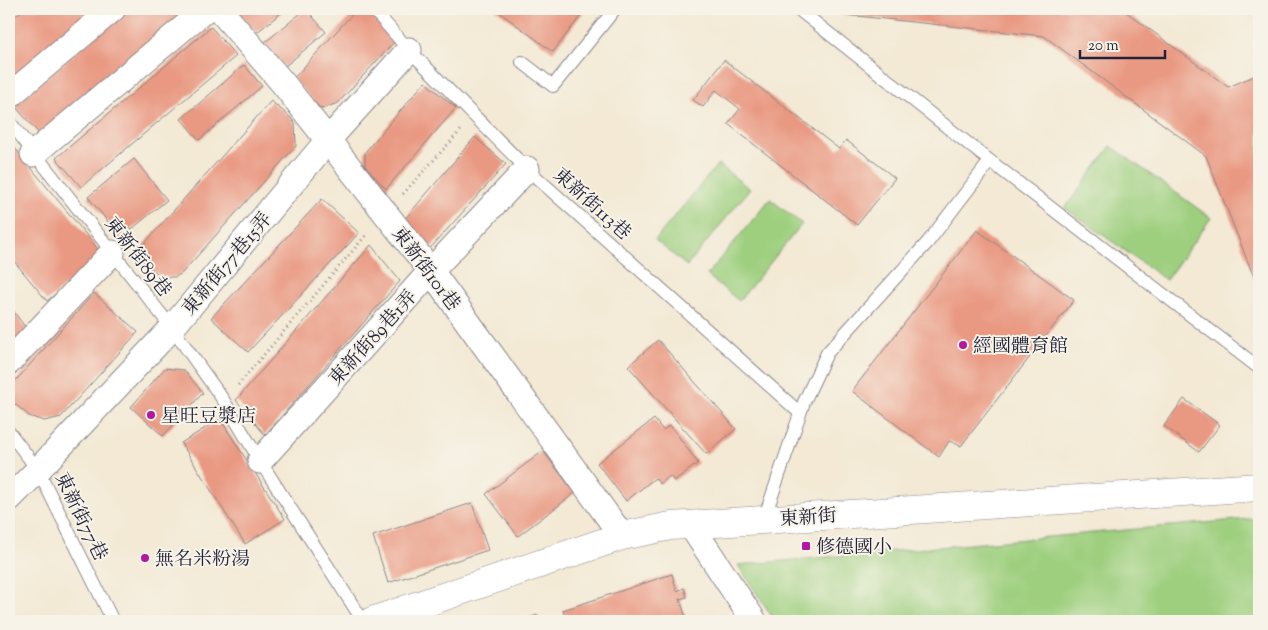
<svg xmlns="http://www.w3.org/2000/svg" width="1268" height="630" font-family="'Sorts Mill Goudy','Noto Serif TC',serif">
<rect width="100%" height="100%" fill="#f7f3e8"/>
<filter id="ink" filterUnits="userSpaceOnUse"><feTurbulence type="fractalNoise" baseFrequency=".02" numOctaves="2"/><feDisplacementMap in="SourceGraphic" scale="10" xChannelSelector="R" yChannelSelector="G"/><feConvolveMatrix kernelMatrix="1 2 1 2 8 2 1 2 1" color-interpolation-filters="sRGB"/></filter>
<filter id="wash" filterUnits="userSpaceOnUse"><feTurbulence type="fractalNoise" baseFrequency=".0096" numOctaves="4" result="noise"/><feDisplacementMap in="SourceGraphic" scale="20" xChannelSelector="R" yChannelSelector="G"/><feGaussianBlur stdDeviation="1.12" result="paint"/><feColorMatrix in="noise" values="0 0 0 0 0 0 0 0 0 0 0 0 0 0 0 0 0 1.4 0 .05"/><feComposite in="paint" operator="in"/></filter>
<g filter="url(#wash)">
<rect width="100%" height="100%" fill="#f3e9d4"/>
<!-- green -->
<path fill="#9dcf7e" stroke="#60785c" d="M1111 146 1211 218 1166 280 1065 208Z
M718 164 750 189 687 266 655 240Z
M770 199 802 224 739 301 707 275Z
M1259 518V621H775L738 565Z"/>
<g id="blocks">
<!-- building -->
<path fill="#e99881" d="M24 9H100L9 85V21Z
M127 9H194L42 137 14 105Z
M236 9H286L256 33Z
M306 9 326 32 284 67 264 43Z
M357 9H363L397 39 338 103 321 109 293 79Z
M495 9H586L553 52Z
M811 9H1122L1228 87 1259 74V290L1206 156 1044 36 810 11Z
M211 27 236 56 81 187 56 158Z
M724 60 839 149 846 140 895 178 857 225 728 124 740 109 716 90 703 107 693 100Z
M244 65 262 86 199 140 181 119Z
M425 82 456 108 386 189 365 166V152Z
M271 101 291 118 295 124 296 146 182 273 175 277H167L159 275 135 254Z
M475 137 506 164 425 254 404 220Z
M9 141 103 255 47 301 9 255Z
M134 159 167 200 121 238 88 197Z
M322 199 359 233 248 352 211 318Z
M977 230 1074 300 961 446 949 441 939 457 852 391Z
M371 245 400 281 265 435 236 400Z
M94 293 138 332 61 417 44 421 29 416 9 399V388Z
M9 305 36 342 9 361Z
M658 340 736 429 706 454 628 366Z
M165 368 184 370 203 393 163 436 131 407Z
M1184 399 1220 425 1199 452 1164 426Z
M220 419 285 519 245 544 181 443Z
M654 419 663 430 670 425 698 463 674 481 670 476 660 484 655 478 626 501 597 463Z
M543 451 575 493 518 536 486 494Z
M472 503 488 550 388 583 373 536Z
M672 574 677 591 684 588 687 597 680 599 687 621H566L563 610Z
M538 615 540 621H519Z"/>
</g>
</g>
<g filter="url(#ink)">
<use href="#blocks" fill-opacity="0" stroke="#8a8688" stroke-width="1"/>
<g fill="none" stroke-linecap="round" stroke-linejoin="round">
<defs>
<path id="service" d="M373 9 409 50 527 169 800 413
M798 9 990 161 1259 368
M522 62 553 86 615 9
M9 121 172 328 224 401 260 461 363 621
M9 432 38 470 113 621
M764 519 804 402 827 353 928 242 990 161"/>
<path id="minor" d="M219 9 282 82 431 271 622 536
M9 96 113 9
M33 154 206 9
M9 362 112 253
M260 461 431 271 527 169
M9 499 38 470 172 328 328 140 409 50
M690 524 754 621"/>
<path id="tertiary" d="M372 621 622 536 671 526 1259 487"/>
</defs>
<!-- service casing -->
<use href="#service" stroke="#8a8688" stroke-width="14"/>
<!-- minor casing -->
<use href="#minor" stroke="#8a8688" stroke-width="27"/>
<!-- tertiary casing -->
<use href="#tertiary" stroke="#8a8688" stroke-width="29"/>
<!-- path -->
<path stroke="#8a8688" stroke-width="3" stroke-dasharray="1 4" stroke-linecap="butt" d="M403 194 461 130
M238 385 367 234"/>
<!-- service -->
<use href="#service" stroke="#fff" stroke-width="12"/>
<!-- minor -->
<use href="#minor" stroke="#fff" stroke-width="25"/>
<!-- tertiary -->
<use href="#tertiary" stroke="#fff" stroke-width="28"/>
</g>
</g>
<!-- markers -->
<g fill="#b5179e" stroke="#f7f3e8" stroke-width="2">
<circle cx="963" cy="345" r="5"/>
<circle cx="151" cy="415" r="5"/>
<rect x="801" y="541" width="10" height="10" rx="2.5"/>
<circle cx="145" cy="558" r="5"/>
</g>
<g text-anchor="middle" stroke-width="4" stroke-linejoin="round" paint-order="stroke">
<!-- street labels -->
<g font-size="19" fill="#22223b" stroke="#f7f3e8">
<text transform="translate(593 203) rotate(42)" y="7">東新街113巷</text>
<text transform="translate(139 256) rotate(52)" y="7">東新街89巷</text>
<text transform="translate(226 263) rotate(-50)" y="7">東新街77巷15弄</text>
<text transform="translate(427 268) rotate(53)" y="7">東新街101巷</text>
<text transform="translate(372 337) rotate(-48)" y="7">東新街89巷1弄</text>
<text transform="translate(82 516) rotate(64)" y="7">東新街77巷</text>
<text transform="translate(808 516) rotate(-4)" y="7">東新街</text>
</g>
<!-- poi labels -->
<g font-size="19" fill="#22223b" stroke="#f7f3e8" text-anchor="start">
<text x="973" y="352">經國體育館</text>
<text x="161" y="422">星旺豆漿店</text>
<text x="816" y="553">修德國小</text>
<text x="155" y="565">無名米粉湯</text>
</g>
</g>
<!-- margin -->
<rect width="1268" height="630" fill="none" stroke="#f7f3e8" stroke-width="30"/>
<!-- scale -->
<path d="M1080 50v8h85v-8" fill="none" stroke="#22223b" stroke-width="2.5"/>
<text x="1088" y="50" font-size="15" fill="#22223b" stroke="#f7f3e8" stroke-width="4" paint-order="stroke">20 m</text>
</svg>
